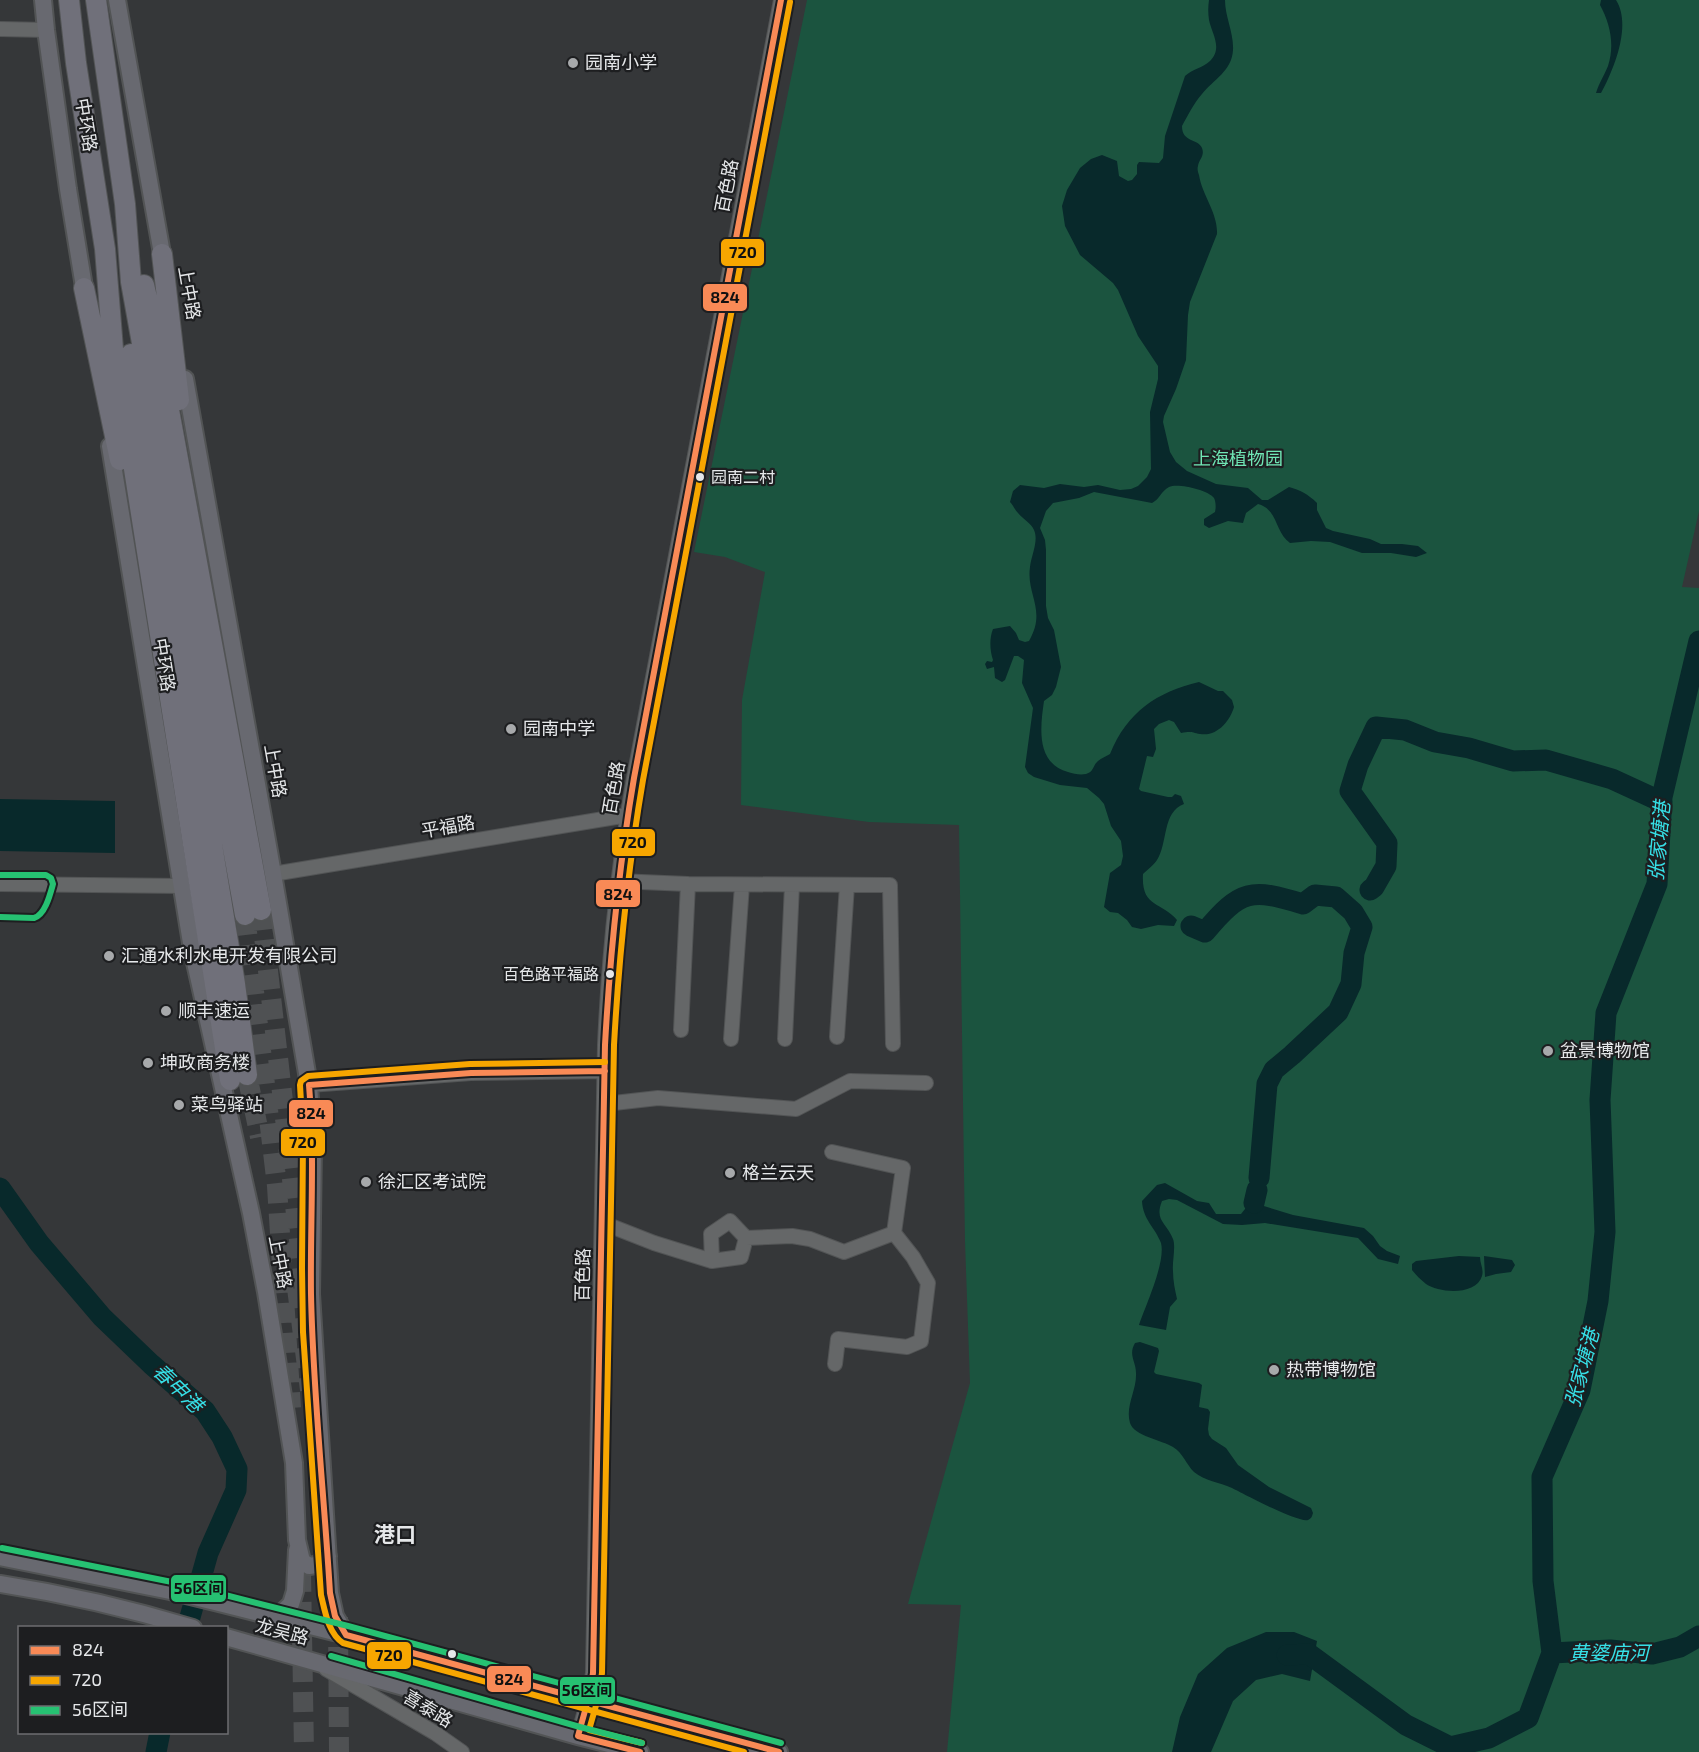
<svg xmlns="http://www.w3.org/2000/svg" width="1699" height="1752" font-family="'Exo 2','Noto Sans SC',sans-serif">
<rect width="100%" height="100%" fill="#353739"/>
<!-- green -->
<path fill="#1b543f" d="M807 0H1699V511L1682 587 1699 588V1752H947L961 1605 908 1604 970 1383 965 1241 959 825 869 822 741 805 742 700 765 572 725 557 694 552Z"/>
<!-- water -->
<path fill="#08292b" d="M1209 0H1225C1225 17 1234 33 1233 50 1232 71 1213 80 1202 94 1194 103 1188 115 1182 126 1182 143 1198 138 1202 148 1205 156 1199 159 1198 166 1197 169 1198 172 1199 175 1202 195 1218 213 1217 234L1190 302 1188 315 1186 360 1176 389 1164 416 1163 422 1170 452 1176 462 1187 471 1216 484 1248 488 1262 500H1268L1289 487C1300 490 1308 494 1317 503V510L1326 528 1333 531 1370 539 1381 544H1402L1418 546 1427 553 1416 557 1391 553H1362L1330 542 1311 541 1290 543C1275 533 1278 509 1258 504L1246 513 1243 523 1228 521 1209 528 1204 525V519L1215 512C1216 508 1216 502 1214 498 1208 490 1178 483 1169 487 1161 491 1160 499 1152 503L1094 492 1079 498 1053 503 1046 511 1040 528 1045 540 1046 550V606L1048 618 1054 630 1061 667 1056 687 1052 695 1044 701C1040 728 1036 763 1068 772 1074 774 1080 775 1086 774 1094 772 1093 765 1098 761 1101 758 1107 756 1110 754 1127 712 1157 692 1199 682L1218 691H1223L1232 700 1234 707C1230 721 1217 737 1200 734 1191 732 1191 731 1181 733L1174 722 1169 720 1159 724 1154 729 1156 749 1153 757 1147 756 1139 789 1141 791 1168 797H1172L1175 794 1181 796 1184 804C1162 812 1168 843 1157 860 1154 865 1148 869 1143 874 1141 908 1161 901 1177 920L1174 926 1158 925 1141 929 1132 927 1127 920 1118 913 1110 912 1104 907 1110 873 1121 865 1123 856 1121 841 1111 826 1104 804 1099 798 1087 788 1060 785 1034 777 1028 773 1025 767 1033 708 1022 683 1024 660 1018 656H1014L1005 680 1002 682 995 678 994 667 987 669 985 664 987 661 992 662 993 660C990 651 989 639 993 629L1010 626 1016 633 1019 640 1025 642 1029 641C1047 610 1026 595 1030 567 1031 556 1039 541 1034 530 1031 523 1023 519 1018 513 1015 510 1013 505 1010 502L1013 491 1020 485 1044 488 1060 484 1084 487 1098 485 1120 490 1131 489 1138 486 1147 477 1151 469 1150 412 1158 379V366L1138 336 1118 290 1113 283 1080 255 1065 226 1062 206 1067 190 1080 168 1091 159 1102 155 1117 161 1119 176 1128 181 1132 180 1137 174V165L1139 162 1159 163 1163 158 1165 136 1185 76C1192 69 1203 68 1210 61 1223 48 1212 34 1209 20 1208 13 1208 7 1209 0Z
M1601 0H1616C1632 25 1614 69 1601 93H1596C1599 83 1604 76 1608 66 1615 45 1610 23 1600 5Z
M0 799 115 801V853L0 851Z
M1165 1183 1197 1201 1209 1203 1216 1214H1241L1249 1204 1254 1203 1293 1215 1364 1228 1373 1236 1380 1246 1387 1251 1400 1256 1398 1264 1378 1259 1358 1238 1265 1223 1242 1225 1223 1224 1177 1200 1169 1199 1162 1201C1154 1221 1167 1223 1173 1239 1176 1247 1172 1262 1173 1271 1173 1281 1175 1290 1177 1299L1170 1307 1166 1330 1139 1325C1145 1307 1166 1262 1161 1243 1155 1227 1143 1220 1142 1201L1157 1185Z
M1459 1256 1480 1257C1480 1264 1484 1269 1482 1276 1476 1296 1439 1293 1426 1284 1421 1280 1416 1275 1412 1270V1264L1416 1261Z
M1484 1256 1512 1260 1515 1265 1511 1272 1496 1274 1485 1277Z
M1140 1342 1158 1348 1159 1351 1154 1372 1156 1374 1199 1383 1202 1385 1199 1407 1208 1409 1210 1412 1208 1429 1209 1435 1212 1439 1226 1448 1238 1465 1269 1487 1311 1508 1313 1513C1312 1516 1312 1518 1308 1520 1298 1523 1244 1494 1232 1488 1219 1482 1205 1481 1194 1472 1186 1464 1183 1453 1173 1447 1162 1440 1134 1436 1130 1423 1125 1406 1137 1390 1136 1373 1136 1361 1128 1355 1135 1343Z
M1266 1632H1294L1317 1641 1310 1681 1282 1674 1256 1680 1233 1701 1211 1752H1172L1180 1717 1198 1674 1227 1648Z"/>
<g fill="none" stroke-linecap="round" stroke-linejoin="round">
<!-- river -->
<path stroke="#08292b" stroke-width="21" d="M1370 890 1374 887 1386 866 1387 843 1350 791 1358 765 1376 727 1405 730 1435 742 1469 748 1513 761 1546 760 1612 779 1662 802
M1191 926 1205 932C1241 889 1251 888 1303 904L1315 895 1336 897 1353 912 1362 927 1354 953 1351 984 1338 1012 1292 1055 1274 1070 1267 1084 1259 1178
M0 1188 39 1243 102 1317 151 1364 205 1411 222 1437 237 1469 236 1490 208 1553 187 1628
M1254 1203 1257 1190
M1552 1653 1610 1650 1652 1654 1680 1647 1699 1636
M1287 1655 1309 1654 1406 1725 1450 1747 1489 1738 1528 1718 1552 1653 1543 1581 1542 1477 1580 1390 1598 1301 1605 1232 1600 1100 1606 1013 1657 884 1662 797 1699 641
M156 1752 160 1732"/>
<!-- highway-tunnel -->
<path stroke="#4f5153" stroke-width="20" stroke-dasharray="20 10" stroke-linecap="butt" d="M261 910 306 1301
M245 915 277 1186 291 1408
M247 1075 260 1137
M297 1288 310 1390
M301 1572 304 1752
M338 1617 339 1752"/>
<defs>
<path id="minor" d="M0 29 46 30
M273 874 628 815
M618 881 688 884
M0 884 182 886
M681 1030 688 884 890 885 893 1044
M837 1037 847 885
M731 1039 742 885
M785 1039 792 885
M309 1085 471 1073 605 1071
M605 1104 658 1098 796 1109 850 1081 926 1083
M832 1152 903 1168 894 1233
M603 1223 654 1243 712 1261 741 1257 746 1238 730 1221 711 1234 712 1261
M746 1238 792 1236 810 1239 844 1252 894 1233 913 1257 928 1283 921 1341 907 1347 838 1339 835 1364
M326 1669 435 1733 462 1752
M578 1736 588 1700 593 1673 605 1045C609 955 618 867 634 778L781 0"/>
<path id="major" d="M43 0 46 30 68 189 86 299
M117 0 164 265
M185 379 273 874 309 1085 313 1144 311 1294 330 1593 335 1616 346 1635
M110 446 192 949 251 1213 266 1292 294 1463 297 1540 302 1561 309 1566 316 1565 328 1556
M0 1557 170 1591 223 1604 346 1635 779 1752
M0 1584C65 1594 130 1609 193 1628
M276 1618 291 1604 295 1591 297 1550
M226 1637 578 1736 640 1752"/>
<path id="highway" d="M69 0 76 63 105 249 113 349 126 418 230 1080
M96 0 125 204 131 282 245 915
M162 254 179 400
M144 285 153 323 261 910
M84 288 120 460
M131 354 235 984 247 1075"/>
</defs>
<!-- minor casing -->
<use href="#minor" stroke="#525455" stroke-width="16"/>
<!-- major casing -->
<use href="#major" stroke="#525455" stroke-width="20"/>
<!-- highway casing -->
<use href="#highway" stroke="#525455" stroke-width="22"/>
<!-- minor -->
<use href="#minor" stroke="#656768" stroke-width="14"/>
<!-- major -->
<use href="#major" stroke="#686970" stroke-width="16"/>
<!-- highway -->
<use href="#highway" stroke="#70707a" stroke-width="20"/>
<defs>
<path id="bus-1" d="M605 1071 471 1073 309 1085C315 1155 310 1224 311 1294 313 1394 324 1493 330 1593L335 1616 346 1635 779 1752
M640 1752 578 1736 588 1700 593 1673 605 1045C610 955 619 867 634 778L781 0"/>
<path id="bus-2" d="M605 1062 470 1064 308 1076 301 1081 300 1085 303 1137 302 1268 303 1332 321 1595C325 1611 328 1633 343 1643L744 1752
M642 1743 589 1730 597 1702 602 1673 614 1045C619 956 628 868 643 780L790 2"/>
<path id="bus-3" d="M0 875H46L51 878 53 884C50 895 45 915 34 918L0 917
M2 1548 172 1582 225 1595 348 1626 781 1743
M331 1656 580 1727 642 1743"/>
</defs>
<!-- bus-1 casing -->
<use href="#bus-1" stroke="#1d1e20" stroke-width="10"/>
<!-- bus-2 casing -->
<use href="#bus-2" stroke="#1d1e20" stroke-width="10"/>
<!-- bus-3 casing -->
<use href="#bus-3" stroke="#1d1e20" stroke-width="10"/>
<!-- bus-1 -->
<use href="#bus-1" stroke="#f98a56" stroke-width="6"/>
<!-- bus-2 -->
<use href="#bus-2" stroke="#f7a600" stroke-width="6"/>
<!-- bus-3 -->
<use href="#bus-3" stroke="#26c172" stroke-width="6"/>
</g>
<!-- markers -->
<g fill="#a7a9ab" stroke="#1d1e20" stroke-width="2">
<circle cx="573" cy="63" r="6"/>
<circle cx="511" cy="729" r="6"/>
<circle cx="109" cy="956" r="6"/>
<circle cx="166" cy="1011" r="6"/>
<circle cx="1548" cy="1051" r="6"/>
<circle cx="148" cy="1063" r="6"/>
<circle cx="179" cy="1105" r="6"/>
<circle cx="730" cy="1173" r="6"/>
<circle cx="366" cy="1182" r="6"/>
<circle cx="1274" cy="1370" r="6"/>
</g>
<g fill="#e5e7e9" stroke="#1d1e20" stroke-width="2">
<circle cx="700" cy="477" r="5"/>
<circle cx="610" cy="974" r="5"/>
<circle cx="452" cy="1654" r="5"/>
</g>
<g text-anchor="middle" stroke-width="4.5" stroke-linejoin="round" paint-order="stroke">
<!-- bus labels -->
<g font-size="16" fill="#e5e7e9" stroke="#1d1e20" text-anchor="start">
<text x="711" y="483">园南二村</text>
<text x="599" y="980" text-anchor="end">百色路平福路</text>
</g>
<!-- poi labels -->
<g font-size="18" fill="#e5e7e9" stroke="#1d1e20" text-anchor="start">
<text x="585" y="69">园南小学</text>
<text x="523" y="735">园南中学</text>
<text x="121" y="962">汇通水利水电开发有限公司</text>
<text x="178" y="1017">顺丰速运</text>
<text x="1560" y="1057">盆景博物馆</text>
<text x="160" y="1069">坤政商务楼</text>
<text x="191" y="1111">菜鸟驿站</text>
<text x="742" y="1179">格兰云天</text>
<text x="378" y="1188">徐汇区考试院</text>
<text x="1286" y="1376">热带博物馆</text>
</g>
<!-- street labels -->
<g font-size="18" fill="#e5e7e9" stroke="#1d1e20">
<text transform="translate(86 125) rotate(81)" y="6">中环路</text>
<text transform="translate(727 186) rotate(-79)" y="6">百色路</text>
<text transform="translate(189 293) rotate(80)" y="6">上中路</text>
<text transform="translate(164 665) rotate(81)" y="6">中环路</text>
<text transform="translate(275 771) rotate(80)" y="6">上中路</text>
<text transform="translate(614 788) rotate(-80)" y="6">百色路</text>
<text transform="translate(448 827) rotate(-10)" y="6">平福路</text>
<text transform="translate(280 1262) rotate(79)" y="6">上中路</text>
<text transform="translate(583 1275) rotate(-89)" y="6">百色路</text>
<text transform="translate(282 1632) rotate(15)" y="6">龙吴路</text>
<text transform="translate(428 1709) rotate(31)" y="6">喜泰路</text>
</g>
<!-- park labels -->
<g font-size="18" fill="#70e7b5" stroke="#1d1e20">
<text x="1238" y="465">上海植物园</text>
</g>
<!-- water labels -->
<g font-size="20" font-style="italic" fill="#36dfe6" stroke="#1d1e20">
<text transform="translate(1659 841) rotate(-85)" y="7">张家塘港</text>
<text transform="translate(1582 1368) rotate(-75)" y="7">张家塘港</text>
<text transform="translate(178 1388) rotate(44)" y="7">春申港</text>
<text x="1609" y="1660">黄婆庙河</text>
</g>
<!-- quarter labels -->
<g font-size="21" font-weight="bold" fill="#e5e7e9" stroke="#1d1e20">
<text x="395" y="1542">港口</text>
</g>
</g>
<g stroke="#1d1e20" stroke-width="2">
<rect x="720" y="238" width="45" height="29" rx="6" fill="#f7a600"/>
<rect x="702" y="283" width="46" height="29" rx="6" fill="#f98a56"/>
<rect x="611" y="828" width="45" height="29" rx="6" fill="#f7a600"/>
<rect x="595" y="879" width="46" height="29" rx="6" fill="#f98a56"/>
<rect x="288" y="1099" width="46" height="29" rx="6" fill="#f98a56"/>
<rect x="280" y="1128" width="46" height="29" rx="6" fill="#f7a600"/>
<rect x="170" y="1574" width="57" height="29" rx="6" fill="#26c172"/>
<rect x="366" y="1641" width="46" height="29" rx="6" fill="#f7a600"/>
<rect x="486" y="1665" width="46" height="28" rx="6" fill="#f98a56"/>
<rect x="559" y="1676" width="57" height="29" rx="6" fill="#26c172"/>
</g>
<g font-size="16" text-anchor="middle" font-weight="bold" fill="#111">
<text x="743" y="258">720</text>
<text x="725" y="303">824</text>
<text x="633" y="848">720</text>
<text x="618" y="900">824</text>
<text x="311" y="1119">824</text>
<text x="303" y="1148">720</text>
<text x="199" y="1594">56区间</text>
<text x="389" y="1661">720</text>
<text x="509" y="1685">824</text>
<text x="587" y="1696">56区间</text>
</g>
<!-- legend -->
<rect x="18" y="1626" width="210" height="108" fill="#1d1e20" stroke="#6d6e70" stroke-width="1.5"/>
<rect x="30" y="1646" width="30" height="9" fill="#f98a56" stroke="#6d6e70" stroke-width="1.5"/>
<text x="72" y="1656" font-size="18" fill="#e5e7e9">824</text>
<rect x="30" y="1676" width="30" height="9" fill="#f7a600" stroke="#6d6e70" stroke-width="1.5"/>
<text x="72" y="1686" font-size="18" fill="#e5e7e9">720</text>
<rect x="30" y="1706" width="30" height="9" fill="#26c172" stroke="#6d6e70" stroke-width="1.5"/>
<text x="72" y="1716" font-size="18" fill="#e5e7e9">56区间</text>
</svg>
